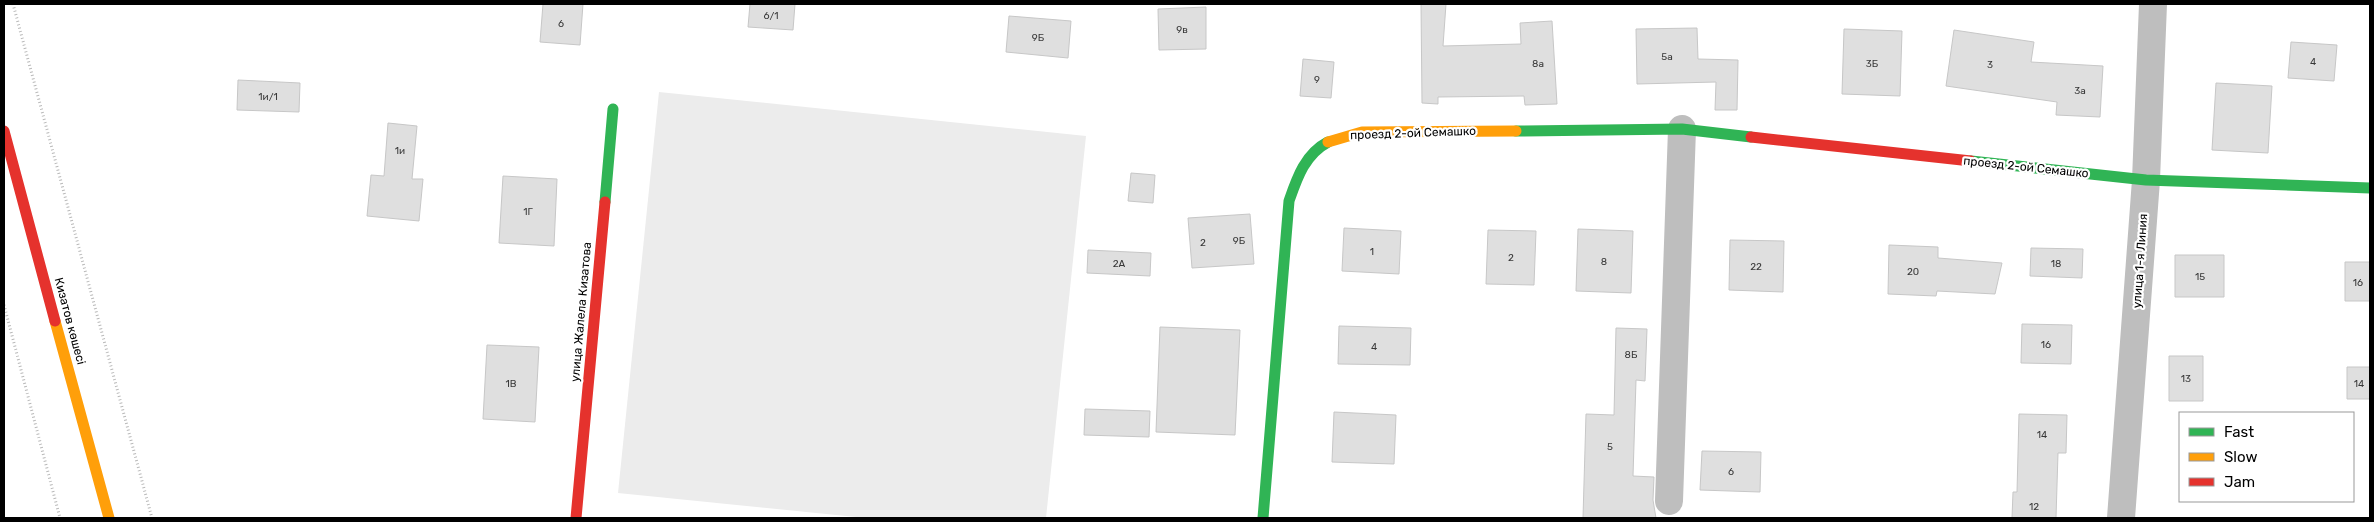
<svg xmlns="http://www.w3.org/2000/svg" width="2374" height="522" font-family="Rubik,sans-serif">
<rect width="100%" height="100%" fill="#fff"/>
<!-- green -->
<path fill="#ececec" d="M659 92 1086 136 1046 518H866L618 493Z"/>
<!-- building -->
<path fill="#dfdfdf" stroke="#c7c7c7" d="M543 4H583L580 45 540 42Z
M750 4H795L793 30 748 27Z
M1421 4H1446L1443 46 1521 44 1520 23 1552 21 1557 104 1525 105 1524 96 1438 97V104L1422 103Z
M1206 7V49L1159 50 1158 9Z
M1009 16 1071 21 1068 58 1006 52Z
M1697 28 1698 59 1738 60 1737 110H1715L1716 82 1637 84 1636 29Z
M1844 29 1902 31 1900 96 1842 94Z
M1954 30 2034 42 2031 62 2103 66 2100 117 2056 115 2057 102 1946 86Z
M2291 42 2337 45 2334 81 2288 78Z
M1303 59 1334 62 1331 98 1300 96Z
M238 80 300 83 299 112 237 110Z
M2216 83 2272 86 2268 153 2212 150Z
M388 123 417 126 412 179H423L419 221 367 216 371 175 384 176Z
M1131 173 1155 175 1153 203 1128 201Z
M503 176 557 179 554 246 499 243Z
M1250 214 1254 264 1192 268 1188 218Z
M1344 228 1401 231 1399 274 1342 271Z
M1578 229 1633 231 1631 293 1576 291Z
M1488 230 1536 231 1534 285 1486 284Z
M1730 240 1784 241 1783 292 1729 290Z
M1889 245 1938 247V258L2002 263 1995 294 1937 291 1936 296 1888 294Z
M2031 248 2083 249 2082 278 2030 276Z
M1088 250 1151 253 1150 276 1087 273Z
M2175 255H2224V297H2175Z
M2345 262H2370V301H2345Z
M2022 324 2072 325 2071 364 2021 363Z
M1339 326 1411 328 1410 365 1338 364Z
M1160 327 1240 330 1235 435 1156 432Z
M1616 328 1647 329 1645 381 1636 380 1633 476 1654 477 1653 500 1656 518H1583L1586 414 1614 415Z
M487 345 539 347 535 422 483 419Z
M2169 356H2203V401H2169Z
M2347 367H2370V399H2347Z
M1085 409 1150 411 1149 437 1084 435Z
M1334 412 1396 415 1394 464 1332 462Z
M2019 414 2067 415 2066 453H2058L2056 518H2012L2013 492H2017Z
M1702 451 1761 452 1760 492 1700 490Z"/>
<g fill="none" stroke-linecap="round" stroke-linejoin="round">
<!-- path -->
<path stroke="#b9b9b9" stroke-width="3" stroke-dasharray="1 2.5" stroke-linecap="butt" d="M13 4 152 518
M4 305 60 518"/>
<!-- street -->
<path stroke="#bebebe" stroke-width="28" d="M1669 501 1682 129
M2121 518 2146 180 2153 4"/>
<!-- fast -->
<path stroke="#30b455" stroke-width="11" d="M1516 131 1682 129 1751 137
M1971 161 2146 180 2370 188
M605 202 613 109
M1263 518 1289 201C1297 178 1305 154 1328 142"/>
<!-- slow -->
<path stroke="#ff9f0a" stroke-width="11" d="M1328 142 1362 132 1516 131
M55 321 109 518"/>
<!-- jam -->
<path stroke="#e5322d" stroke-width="11" d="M4 131 55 321
M1751 137 1971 161
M576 518 605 202"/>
</g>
<g text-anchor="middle" stroke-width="4.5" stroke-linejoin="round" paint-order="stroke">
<!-- number labels -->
<g font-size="10" fill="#383838">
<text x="771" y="19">6/1</text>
<text x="561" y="27">6</text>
<text x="1182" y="33">9в</text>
<text x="1038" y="41">9Б</text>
<text x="1667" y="60">5а</text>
<text x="2313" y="65">4</text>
<text x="1538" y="67">8а</text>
<text x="1872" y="67">3Б</text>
<text x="1990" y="68">3</text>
<text x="1317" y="83">9</text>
<text x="2080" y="94">3а</text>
<text x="268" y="100">1и/1</text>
<text x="400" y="154">1и</text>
<text x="528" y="215">1Г</text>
<text x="1239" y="244">9Б</text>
<text x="1203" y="246">2</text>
<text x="1372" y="255">1</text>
<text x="1511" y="261">2</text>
<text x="1604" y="265">8</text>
<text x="1119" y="267">2А</text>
<text x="2056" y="267">18</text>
<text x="1756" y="270">22</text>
<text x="1913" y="275">20</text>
<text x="2200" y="280">15</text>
<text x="2358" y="286">16</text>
<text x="2046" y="348">16</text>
<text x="1374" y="350">4</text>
<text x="1631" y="358">8Б</text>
<text x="2186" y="382">13</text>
<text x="511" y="387">1В</text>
<text x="2359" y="387">14</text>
<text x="2042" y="438">14</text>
<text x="1610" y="450">5</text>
<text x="1731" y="475">6</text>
<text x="2034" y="510">12</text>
</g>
<!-- street labels -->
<g font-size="12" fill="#000" stroke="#fff">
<text transform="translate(1413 133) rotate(-2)" y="4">проезд 2-ой Семашко</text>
<text transform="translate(2026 167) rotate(6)" y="4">проезд 2-ой Семашко</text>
<text transform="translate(2140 261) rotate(-86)" y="4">улица 1-я Линия</text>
<text transform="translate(581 312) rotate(-85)" y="4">улица Жалела Кизатова</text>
<text transform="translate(70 321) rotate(75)" y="4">Кизатов көшесі</text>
</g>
</g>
<!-- border -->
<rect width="2374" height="522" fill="none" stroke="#000000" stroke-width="10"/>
<!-- legend -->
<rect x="2179" y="412" width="175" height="90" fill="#ffffff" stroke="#999999"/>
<rect x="2189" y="428" width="25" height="8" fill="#30b455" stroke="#999999"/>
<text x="2224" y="437" font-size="15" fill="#000000">Fast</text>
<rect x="2189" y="453" width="25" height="8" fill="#ff9f0a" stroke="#999999"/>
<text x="2224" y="462" font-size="15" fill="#000000">Slow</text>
<rect x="2189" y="478" width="25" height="8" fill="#e5322d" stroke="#999999"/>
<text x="2224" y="487" font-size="15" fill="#000000">Jam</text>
</svg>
